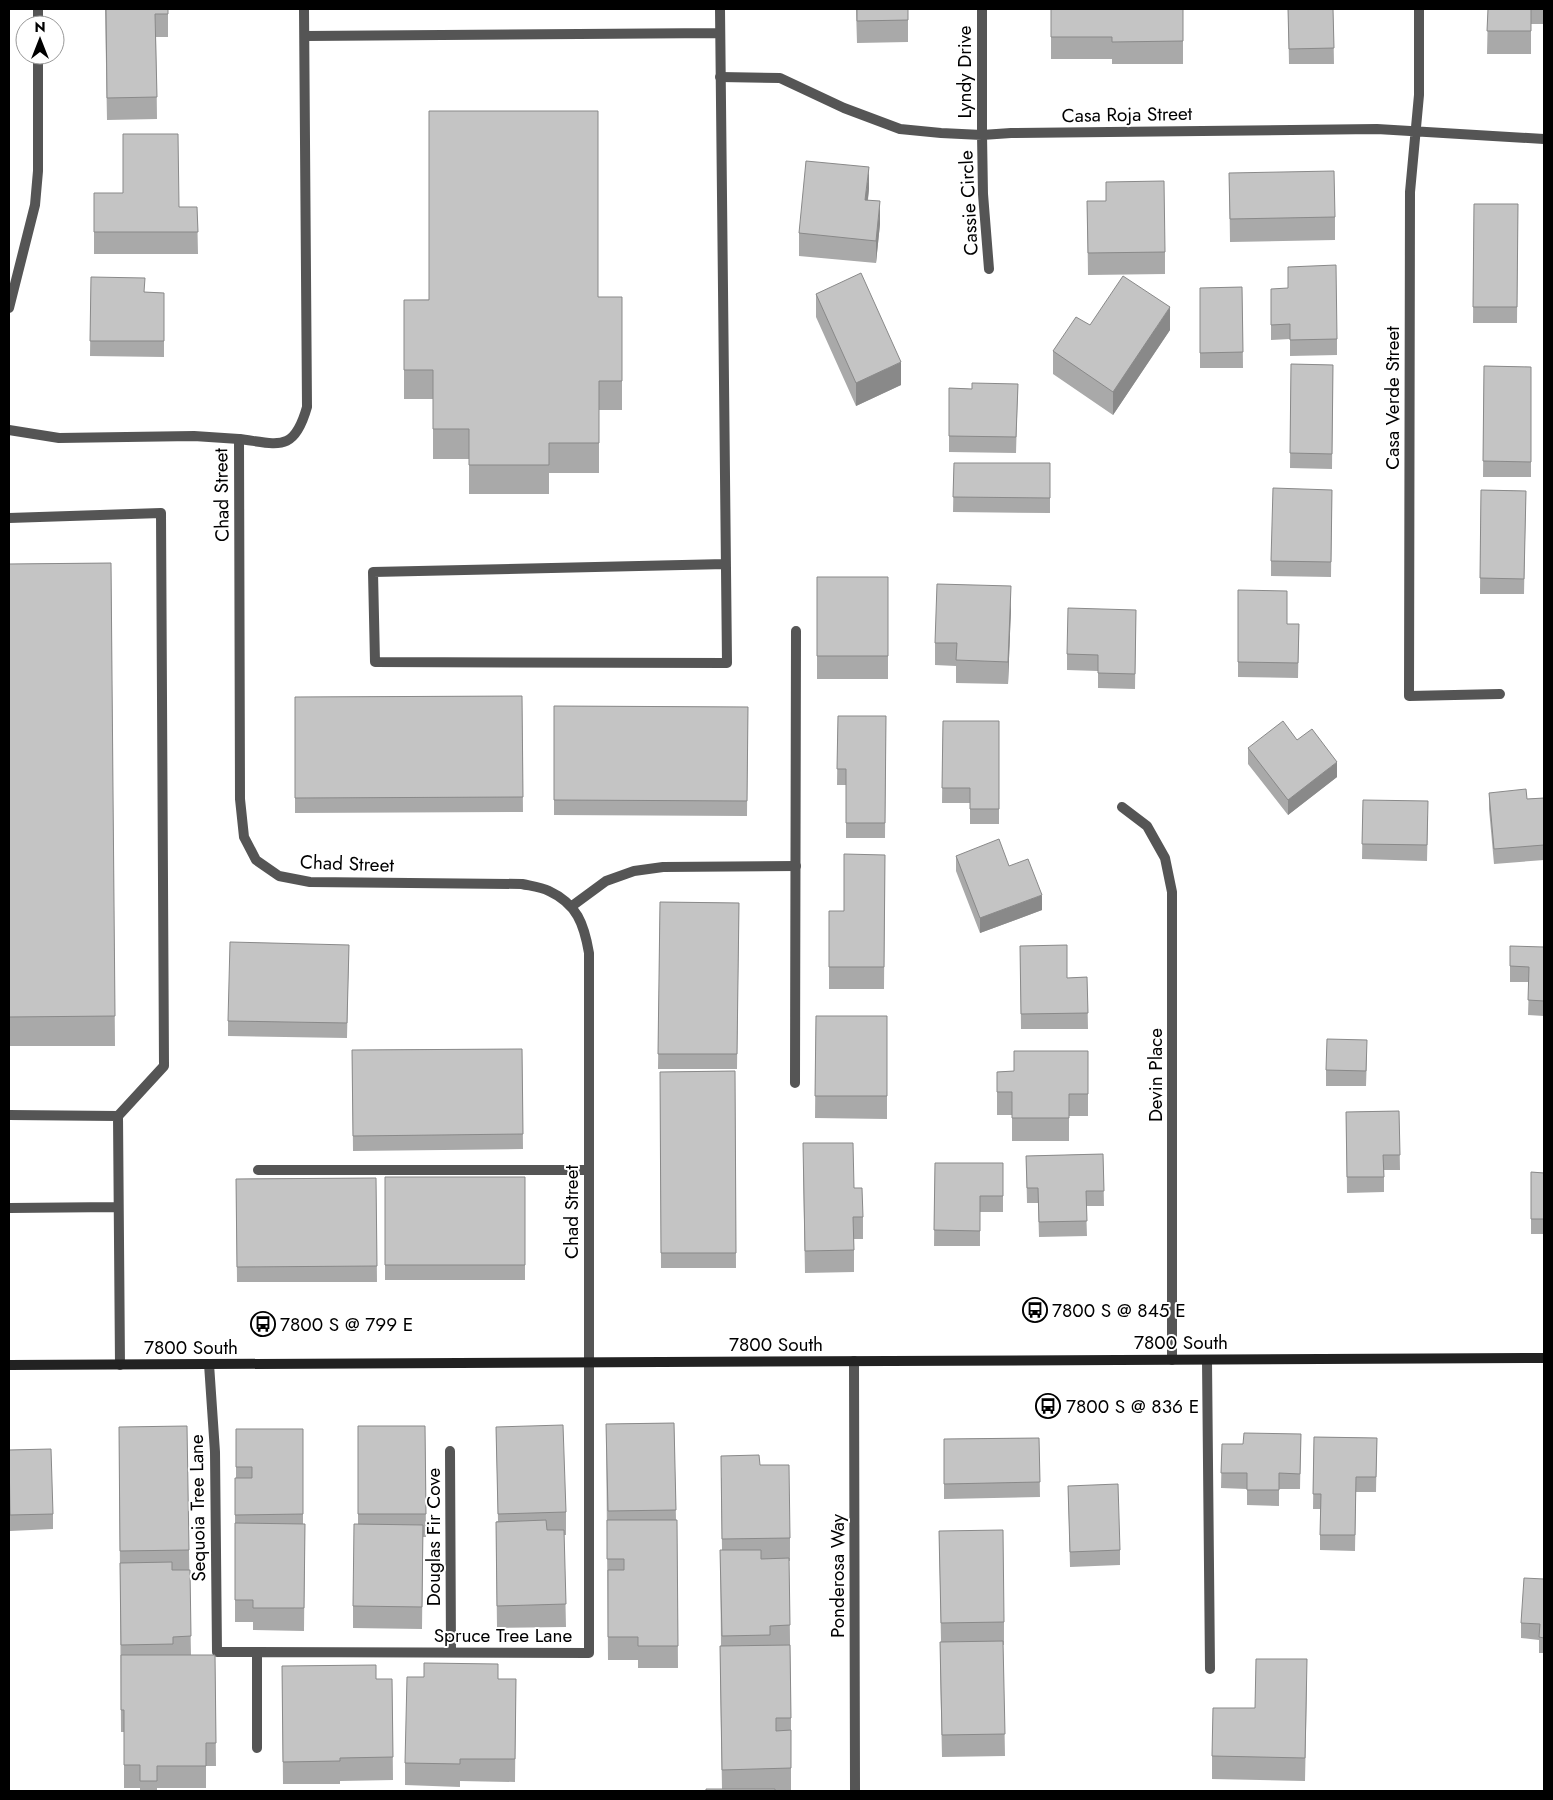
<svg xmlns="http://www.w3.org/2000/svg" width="1553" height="1800" font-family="Jost,sans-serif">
<rect width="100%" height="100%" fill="#fff"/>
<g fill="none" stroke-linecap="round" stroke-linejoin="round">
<!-- service -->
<path stroke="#555" stroke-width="10" d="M720 9 727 663 375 662 373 572 726 564
M305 36 720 33
M239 439C279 444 294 453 307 407L304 9
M9 518 161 513 164 1066 118 1116
M795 1083 796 631
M9 1115 118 1116 120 1365
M258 1170H589
M9 1208 118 1207
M1207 1360 1210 1669"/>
<!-- minor -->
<path stroke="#555" stroke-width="10" d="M38 9V25
M982 9V135L983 194 989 269
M1419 9V95L1410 192 1409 696 1500 694
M720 77 780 78 844 108 900 129 941 133 982 135 1011 133 1377 129 1544 139
M9 308 35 205 38 171V55
M9 430 59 438 194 436 239 439 240 799 244 837 256 860 279 876 310 882 522 884C531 886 541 887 549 891 577 904 584 924 589 953V1653L217 1652 215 1452 209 1364
M1122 807 1147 826 1165 858 1172 892V1360
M572 906 606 881 634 871 663 867 796 866
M854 1361 855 1791
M450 1451 451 1652
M257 1652V1748"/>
<!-- secondary -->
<path stroke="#222" stroke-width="10" d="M9 1365 1544 1358"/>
</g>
<!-- wall -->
<path fill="#a9a9a9" d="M105 9H168V37H156L157 119 107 120Z
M856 9H908V42L857 43Z
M1051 9H1183V64H1112V59H1051Z
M1288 9H1333L1334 64H1289Z
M1488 9H1544V24H1531V54H1487Z
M1229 173 1335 217V240L1230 242Z
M869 189 868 200 880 224 876 263 799 256V233Z
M94 193H123L179 207H197L198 254H94Z
M1087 201 1165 252V274L1088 275Z
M1474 204H1518L1517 323H1473Z
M91 277 145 292 164 293V357L90 356Z
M1242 287 1243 368H1200V288Z
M1271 289 1337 339V355L1290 356V339L1271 340Z
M816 294 901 385 856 406 816 317Z
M622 297V410H599V473H549V494H469V459H433V399H404V300Z
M1090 325 1170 330 1113 415 1053 374V351Z
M1291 364 1333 365 1332 469 1290 468Z
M1484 366 1531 367V477H1483Z
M1018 384 1016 453 949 452V388L972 389Z
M954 463H1050V513L953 512Z
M1332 490 1331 577 1271 576V561Z
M1481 490 1526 491 1524 594H1480Z
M111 563 115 1046H9V564Z
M817 577H888V679H817Z
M1238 590 1287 624H1299L1298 678 1238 677Z
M1011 608 1008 684 956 683V666L935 665V643Z
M1136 610 1135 689 1098 688V671L1067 670V654Z
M522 696 523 812 295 813V697Z
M554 706 748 707 747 816 554 815Z
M838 716H886L885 838H846V785H837Z
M943 721H999V824H970V803H942Z
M1297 740 1337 777 1288 815 1248 764V748Z
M1489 793 1527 799 1544 798V860L1494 864 1489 809Z
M1363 800 1428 816 1427 861 1362 859Z
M885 855 884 989H829V911H844Z
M956 856 1009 866 1042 910 980 933 956 871Z
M660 902 739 903 737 1069H658Z
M349 945 347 1038 228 1036V1021Z
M1020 946 1067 978 1087 977 1088 1029H1021Z
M1544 947V1016L1528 1015 1529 982H1510V966Z
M816 1016H887V1119L815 1118Z
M522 1049 523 1149 353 1151 352 1050Z
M1088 1051V1116H1069V1141H1012V1115H997V1072L1014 1071Z
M1367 1055 1366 1086H1326V1070Z
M735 1071 736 1268H661L660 1072Z
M1399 1111 1400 1170H1384V1192L1347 1193 1346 1112Z
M1103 1154 1104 1206H1086L1087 1236 1039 1237 1038 1203H1027L1026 1156Z
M935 1163H1003V1212H980V1246H934Z
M803 1166 863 1217V1239H854V1272L805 1273Z
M1531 1172 1544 1173V1234H1531Z
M385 1177H525V1280H385Z
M376 1178 377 1282H237L236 1179Z
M674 1423 676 1520H677L678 1668H638V1660H608L606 1424Z
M358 1426H425L426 1537H423L422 1629 353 1628V1606L358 1524Z
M119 1427 189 1550 191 1655H215L216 1766H206V1788H157V1791H140V1788H124V1732H121Z
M496 1427 566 1512V1535H564L566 1627 497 1628 496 1544V1522L498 1521Z
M236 1429H303V1524H305L304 1631 253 1630V1622H235V1501L236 1478Z
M1301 1434 1300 1489H1279V1506L1247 1505V1489L1221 1488 1222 1444H1243Z
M1314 1437 1377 1438 1376 1492H1356L1355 1551 1320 1550V1509H1313Z
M1039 1438 1040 1497 944 1499V1439Z
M760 1465 790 1538V1561H789L791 1718V1791H706L722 1789 720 1669V1646H721L720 1550H722L721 1478Z
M9 1477 53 1514V1529L10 1531Z
M1068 1486 1120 1550V1565L1070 1567Z
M939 1531 1004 1622V1645H1003L1005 1756 942 1757 940 1665V1642H941Z
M1544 1579V1653H1539V1640L1521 1638V1623Z
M282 1666 376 1679H392L393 1780 340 1781V1784H283Z
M498 1679H516L515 1782 460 1781V1787L405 1785V1763Z
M1307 1682 1305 1781 1212 1779V1756L1255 1708Z"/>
<!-- shaded-wall -->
<path fill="#898989" d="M869 167V189L865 222V200Z
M880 201V224L876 263V241Z
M1170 307V330L1113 415V392Z
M901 362V385L856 406V383Z
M1011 586V608L1008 684V662Z
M1337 762V777L1288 815V800Z
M1042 895V910L980 933V918Z"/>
<!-- building -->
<path fill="#c4c4c4" stroke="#898989" d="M106 9H168V14H155L157 97 107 98Z
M857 9H908V20L857 21Z
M1051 9H1183V41L1112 42V37H1051Z
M1288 9H1333L1334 48 1289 49Z
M1488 9H1531V31H1487Z
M429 111H598V297H622V381H599V443H549V465H469V429H433V370H404V300H429Z
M123 134H178L179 207H197L198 232H94V193H123Z
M806 161 869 167 865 200 880 201 876 241 799 233Z
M1334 171 1335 217 1230 219 1229 173Z
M1164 181 1165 252 1088 253 1087 201H1106V182Z
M1474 204H1518L1517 307H1473Z
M1336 265 1337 339 1290 340V324L1271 325V289L1288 288V267Z
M861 273 901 362 856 383 816 294Z
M1123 276 1170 307 1113 392 1053 351 1076 317 1090 325Z
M91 277 145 278 144 292 164 293V341H90Z
M1242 287 1243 352 1200 353V288Z
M1291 364 1333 365 1332 454 1290 453Z
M1484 366 1531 367V462L1483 461Z
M972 383 1018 384 1016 437 949 436V388L972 389Z
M954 463H1050V498L953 497Z
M1273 488 1332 490 1331 562 1271 561Z
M1481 490 1526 491 1524 579 1480 578Z
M111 563 115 1016 9 1017V564Z
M817 577H888V656H817Z
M937 584 1011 586 1008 662 956 660 957 643H935Z
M1238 590 1287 591V624H1299L1298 663 1238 662Z
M1068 608 1136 610 1135 674 1098 673V655L1067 654Z
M522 696 523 797 295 798V697Z
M554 706 748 707 747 801 554 800Z
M838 716H886L885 823H846V769H837Z
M943 721H999V809H970V788H942Z
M1283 721 1297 740 1312 729 1337 762 1288 800 1248 748Z
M1526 789 1527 799 1544 798V845L1494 849 1489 793Z
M1363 800 1428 801 1427 845 1362 844Z
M999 839 1009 866 1028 859 1042 895 980 918 956 856Z
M844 854 885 855 884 967H829V911H844Z
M660 902 739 903 737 1054H658Z
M230 942 349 945 347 1023 228 1021Z
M1067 945V978L1087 977 1088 1013 1021 1014 1020 946Z
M1510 946 1544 947V1001L1528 1000 1529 967 1510 966Z
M816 1016H887V1096H815Z
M1327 1039 1367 1040 1366 1071 1326 1070Z
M522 1049 523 1134 353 1136 352 1050Z
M1014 1051H1088V1094H1069V1118H1012V1092H997V1072L1014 1071Z
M735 1071 736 1253H661L660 1072Z
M1399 1111 1400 1155H1383L1384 1177H1347L1346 1112Z
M803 1143H853L854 1188H862L863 1217H853L854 1250 805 1251Z
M1103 1154 1104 1191H1086L1087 1221 1039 1222 1038 1188H1027L1026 1156Z
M935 1163H1003V1196H980V1231L934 1230Z
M1531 1172 1544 1173V1219H1531Z
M385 1177H525V1265H385Z
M376 1178 377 1266 237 1267 236 1179Z
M674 1423 676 1510 608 1511 606 1424Z
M563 1425 566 1512 498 1514 496 1427Z
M187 1426 189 1550 120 1551 119 1427Z
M358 1426H425L426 1514H358Z
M236 1429H303V1514L235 1515V1478H252V1467H236Z
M1244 1433 1301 1434 1300 1474 1279 1473V1490H1247V1473H1221L1222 1444H1243Z
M1314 1437 1377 1438 1376 1477H1356L1355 1535H1320L1321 1494H1313Z
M1039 1438 1040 1482 944 1484V1439Z
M51 1449 53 1514 10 1515 9 1450Z
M759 1455 760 1465H789L790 1538 722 1539 721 1456Z
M1118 1484 1120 1550 1070 1552 1068 1486Z
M546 1520 547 1530H564L566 1604 497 1606 496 1522Z
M607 1520H677L678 1646H638V1637H608V1570H624V1559H607Z
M235 1523 305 1524 304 1608H253V1600H235Z
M354 1524 423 1525 422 1607 353 1606Z
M1003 1530 1004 1622 941 1623 939 1531Z
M720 1550H761V1559L789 1558 790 1625 770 1626V1635L722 1636Z
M172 1562V1570H190L191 1636 173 1637V1644L121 1645 120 1563Z
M1524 1578 1544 1579V1638L1539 1637 1540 1624 1521 1623Z
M1003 1641 1005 1734 942 1735 940 1642Z
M790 1645 791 1718H776V1731L791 1730V1768L722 1770 720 1646Z
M121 1655H215L216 1743H206V1766H157V1781H140V1765H124V1710H121Z
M1256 1659H1307L1305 1758 1212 1756 1213 1708H1255Z
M424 1663 498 1664V1679H516L515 1759H460V1764L405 1763 407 1677H424Z
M376 1665V1679H392L393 1757 340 1758V1761L283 1762 282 1666Z
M706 1789H775V1791H706Z"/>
<!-- icons -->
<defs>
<symbol id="bus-ring" viewBox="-11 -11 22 22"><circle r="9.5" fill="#fff" stroke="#000" stroke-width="1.5"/><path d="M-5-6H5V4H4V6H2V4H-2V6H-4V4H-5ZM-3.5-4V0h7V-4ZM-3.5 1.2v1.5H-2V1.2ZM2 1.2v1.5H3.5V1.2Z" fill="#000"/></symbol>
</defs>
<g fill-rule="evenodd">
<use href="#bus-ring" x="1021" y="1296" width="28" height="28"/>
<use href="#bus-ring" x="249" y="1310" width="28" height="28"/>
<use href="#bus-ring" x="1034" y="1392" width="28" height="28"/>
</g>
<g text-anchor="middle" stroke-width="4" stroke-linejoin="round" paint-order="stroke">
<!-- street labels -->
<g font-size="19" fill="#000" stroke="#fff">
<text transform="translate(964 72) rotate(-90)" y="7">Lyndy Drive</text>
<text transform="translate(1127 114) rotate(-1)" y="7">Casa Roja Street</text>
<text transform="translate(968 203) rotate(-93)" y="7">Cassie Circle</text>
<text transform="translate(1392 398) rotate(-90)" y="7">Casa Verde Street</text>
<text transform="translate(221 495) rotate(-91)" y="7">Chad Street</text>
<text transform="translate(347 863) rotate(2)" y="7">Chad Street</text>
<text transform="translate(1155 1075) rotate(-90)" y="7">Devin Place</text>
<text transform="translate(571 1212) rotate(-90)" y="7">Chad Street</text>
<text x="1181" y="1349">7800 South</text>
<text x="776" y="1351">7800 South</text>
<text x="191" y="1354">7800 South</text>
<text transform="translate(197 1508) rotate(-91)" y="7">Sequoia Tree Lane</text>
<text transform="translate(433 1537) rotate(-90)" y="7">Douglas Fir Cove</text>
<text transform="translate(837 1576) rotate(-90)" y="7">Ponderosa Way</text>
<text x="503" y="1642">Spruce Tree Lane</text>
</g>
<!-- poi labels -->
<g font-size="19" fill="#000" stroke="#fff" text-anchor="start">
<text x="1052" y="1317">7800 S @ 845 E</text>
<text x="280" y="1331">7800 S @ 799 E</text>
<text x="1066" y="1413">7800 S @ 836 E</text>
</g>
</g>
<!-- border -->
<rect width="1553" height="1800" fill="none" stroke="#000000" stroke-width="20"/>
<!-- north arrow -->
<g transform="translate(40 40)"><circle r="24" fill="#ffffff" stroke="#999999"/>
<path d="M0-4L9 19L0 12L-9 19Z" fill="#000000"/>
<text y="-8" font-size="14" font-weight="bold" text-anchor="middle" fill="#000000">N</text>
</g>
</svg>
